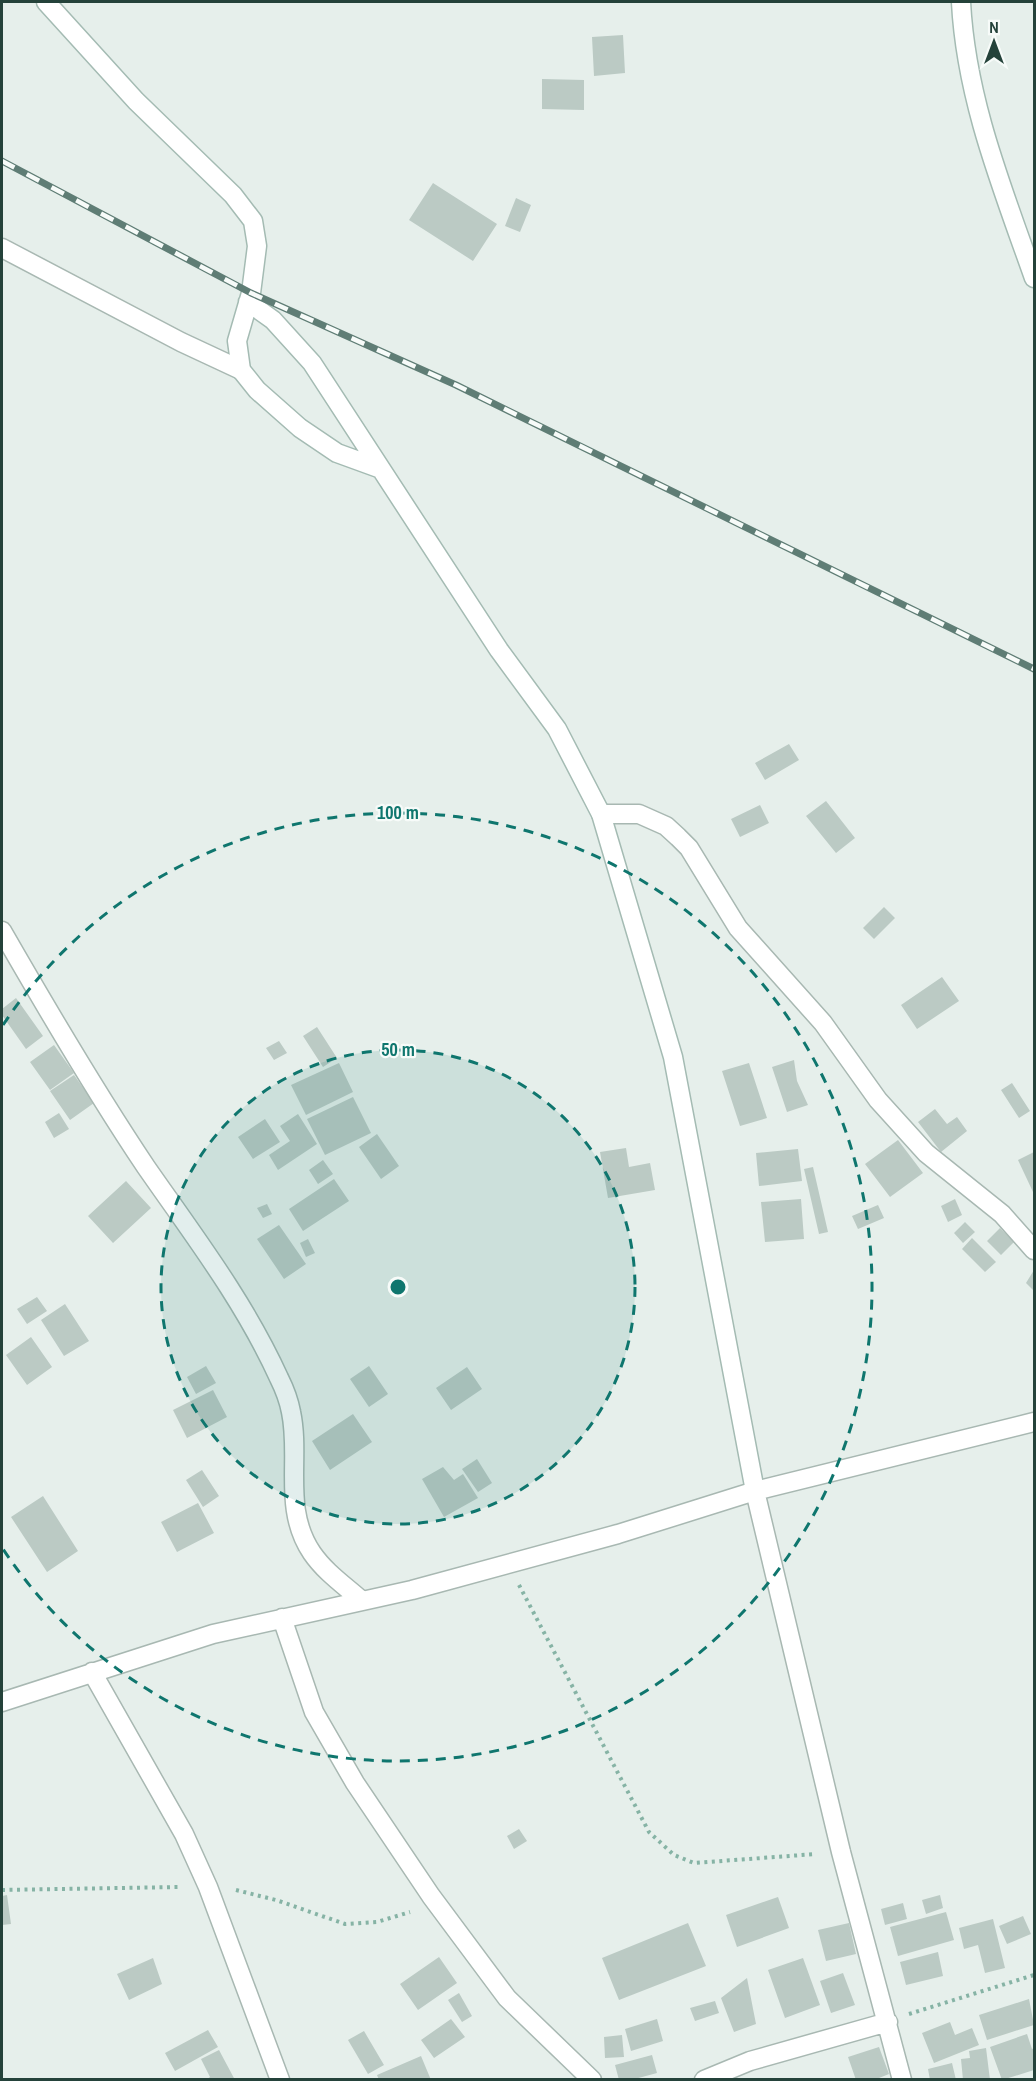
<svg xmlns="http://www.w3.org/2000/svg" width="1036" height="2081" font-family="'Archivo Narrow',sans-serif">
<rect width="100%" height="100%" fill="#e6efeb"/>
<!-- building -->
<path fill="#bbcac4" d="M623 35 625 73 594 76 592 37Z
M542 79 584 80V110L542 109Z
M433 183 497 224 473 261 409 220Z
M516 198 531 205 520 232 505 226Z
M789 744 799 760 765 780 755 763Z
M826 801 855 838 836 853 806 816Z
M760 805 769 823 740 837 731 819Z
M884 907 895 918 874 939 863 928Z
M942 977 959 1001 917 1029 901 1005Z
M16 998 43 1036 26 1049 2 1015V1009Z
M317 1027 337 1058 323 1067 303 1036Z
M279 1041 287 1053 274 1060 266 1048Z
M54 1045 74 1073 50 1090 30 1062Z
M794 1060 797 1081 808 1105 787 1112 772 1067Z
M339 1063 353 1092 306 1115 291 1085Z
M749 1063 767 1118 740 1126 722 1071Z
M74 1075 94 1103 70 1120 50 1091Z
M1012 1083 1030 1111 1019 1118 1001 1090Z
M353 1097 371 1133 325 1155 307 1119Z
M935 1109 947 1124 957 1117 967 1131 941 1152 918 1122Z
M59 1113 69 1129 54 1138 45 1122Z
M298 1114 317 1144 278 1170 269 1155 290 1141 280 1126Z
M265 1119 280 1142 253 1159 238 1137Z
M377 1134 399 1166 381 1179 359 1147Z
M898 1140 923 1173 890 1197 865 1164Z
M626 1148 629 1167 650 1163 655 1190 608 1198 600 1152Z
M798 1149 802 1181 759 1186 756 1153Z
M1034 1152V1191L1033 1192 1018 1160Z
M323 1160 333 1174 318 1184 309 1170Z
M813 1167 828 1232 819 1234 804 1169Z
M334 1179 349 1201 303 1231 289 1209Z
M126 1181 151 1208 113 1243 88 1216Z
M801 1199 804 1239 765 1242 761 1202Z
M955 1199 962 1215 948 1222 941 1206Z
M267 1204 272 1214 263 1218 257 1208Z
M878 1205 884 1218 858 1229 852 1216Z
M965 1222 975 1232 963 1243 954 1233Z
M279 1225 306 1264 284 1279 257 1239Z
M1000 1228 1014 1242 1001 1255 987 1241Z
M972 1238 996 1262 985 1272 962 1249Z
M308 1239 315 1253 306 1257 300 1243Z
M1034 1270V1291L1026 1283Z
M37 1297 47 1311 27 1324 17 1309Z
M65 1304 89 1341 64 1356 41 1320Z
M31 1337 52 1367 27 1385 6 1355Z
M206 1366 216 1383 196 1394 187 1377Z
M369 1366 388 1394 369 1407 350 1379Z
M467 1367 482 1389 451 1410 436 1388Z
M213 1390 227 1417 187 1438 173 1410Z
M353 1414 372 1442 330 1470 312 1441Z
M477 1459 492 1483 478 1492 462 1469Z
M443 1467 454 1480 463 1474 478 1498 444 1517 422 1479Z
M202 1470 219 1496 203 1507 186 1480Z
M43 1496 78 1551 47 1572 11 1517Z
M198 1503 214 1533 177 1552 161 1522Z
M519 1829 527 1841 514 1849 507 1836Z
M7 1895 11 1924 2 1925V1896Z
M940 1895 943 1908 926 1914 922 1900Z
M778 1897 789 1928 737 1947 726 1915Z
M903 1903 907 1919 885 1925 881 1909Z
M946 1912 954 1940 898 1956 890 1927Z
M1023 1916 1031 1934 1007 1944 999 1926Z
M993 1919 1005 1968 985 1973 978 1945 964 1949 959 1928Z
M688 1923 706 1966 619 2000 602 1958Z
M849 1923 856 1954 826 1961 818 1930Z
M938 1952 943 1976 906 1985 900 1962Z
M439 1957 457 1983 418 2010 400 1984Z
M153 1958 162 1984 129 2000 117 1974Z
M803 1958 820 2005 785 2018 768 1970Z
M843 1973 855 2005 831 2013 820 1981Z
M747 1978 756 2024 734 2032 721 1998Z
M459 1993 472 2016 462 2022 448 2000Z
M1029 1999 1034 2025 987 2040 979 2015Z
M715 2001 719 2013 695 2021 690 2008Z
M451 2019 465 2037 434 2058 421 2040Z
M657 2019 663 2041 631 2051 625 2029Z
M950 2022 955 2035 972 2028 979 2045 934 2063 922 2033Z
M208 2030 218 2047 175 2071 165 2053Z
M364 2031 384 2065 368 2074 348 2040Z
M1027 2034 1032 2049 1034 2048V2070L1002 2080 990 2047Z
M622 2035 624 2057 605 2058 604 2037Z
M879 2047 889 2074 874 2080H856L848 2057Z
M986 2048 990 2080H963L961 2059 970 2058 969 2051Z
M219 2050 235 2080H206L210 2077 201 2059Z
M652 2055 657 2073 631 2080H619L615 2065Z
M421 2056 431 2080H379L377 2075Z
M952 2063 956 2080H930L928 2069Z"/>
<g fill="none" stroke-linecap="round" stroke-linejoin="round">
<defs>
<path id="street" d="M2 248 181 342 241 370
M601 814H639L666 826 678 837 689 848 738 928 823 1023 878 1100 926 1153 1002 1214 1034 1250
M2 931C48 1011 95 1091 146 1167 194 1236 244 1301 279 1378 284 1388 289 1401 291 1412 301 1459 282 1509 312 1553 325 1572 344 1585 361 1600
M755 1491 841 1852 902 2080
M282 1618 314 1712 355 1783 431 1896 507 1998 592 2080
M92 1672 184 1834 208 1887 280 2080
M2 1702 213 1634 412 1590 618 1534 755 1491 1034 1422
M704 2080 750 2061 888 2022"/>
<path id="secondary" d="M46 2 136 101 233 195 253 221 257 246 251 293 237 341 241 370 257 390 300 428 337 453 381 469
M961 2C966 99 1002 187 1034 278
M248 302 273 320 312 363 499 650 557 729 601 814 673 1057 755 1491"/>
</defs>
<!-- street casing -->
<use href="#street" stroke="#a8b8b2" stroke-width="21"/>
<!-- secondary casing -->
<use href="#secondary" stroke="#a4bbb3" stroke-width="21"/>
<!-- path -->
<path stroke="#86b3a5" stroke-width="4" stroke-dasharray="3 4.5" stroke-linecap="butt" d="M519 1585 649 1832 674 1855 694 1863 816 1854
M2 1890 181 1887
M236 1890 276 1900 345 1924 377 1922 410 1912
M909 2014 1034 1975"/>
<!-- street -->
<use href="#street" stroke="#fff" stroke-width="18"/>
<!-- secondary -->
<use href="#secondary" stroke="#fff" stroke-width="18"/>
<defs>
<path id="rail" d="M2 161 251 293 456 385 1034 669"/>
</defs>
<!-- rail casing -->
<use href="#rail" stroke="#5f7d75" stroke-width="7"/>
<!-- rail -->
<use href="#rail" stroke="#f7fbf9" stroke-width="4.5" stroke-dasharray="14" stroke-linecap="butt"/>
</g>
<!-- distance rings -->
<circle cx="398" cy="1287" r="237" fill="#0f766e" fill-opacity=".12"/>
<g fill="none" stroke="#0f766e" stroke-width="3" stroke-dasharray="10 8">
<circle cx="398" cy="1287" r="237"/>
<path d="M3 1025A474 474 0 1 1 3 1549"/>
</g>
<circle cx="398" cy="1287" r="9" fill="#0f766e" stroke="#f7fbf9" stroke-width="3"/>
<g font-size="18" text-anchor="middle" font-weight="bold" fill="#0f766e" stroke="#f7fbf9" stroke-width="4.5" stroke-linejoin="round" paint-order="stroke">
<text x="398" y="819">100 m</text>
<text x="398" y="1056">50 m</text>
</g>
<!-- border -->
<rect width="1036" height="2081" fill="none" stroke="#24423a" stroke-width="6"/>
<!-- north arrow -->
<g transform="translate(994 42)" stroke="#f7fbf9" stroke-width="4.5" paint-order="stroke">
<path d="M0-4.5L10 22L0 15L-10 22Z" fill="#24423a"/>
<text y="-9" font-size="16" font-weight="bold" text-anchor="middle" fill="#24423a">N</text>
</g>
</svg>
